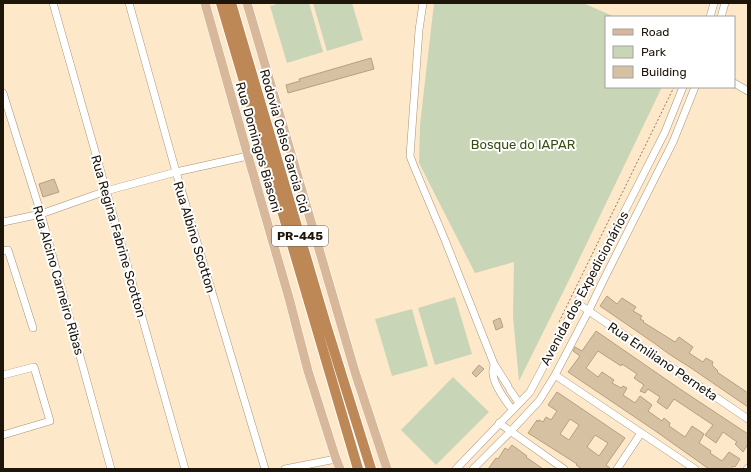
<svg xmlns="http://www.w3.org/2000/svg" width="751" height="472" font-family="Rubik,sans-serif">
<rect width="100%" height="100%" fill="#fee8ca"/>
<!-- green -->
<path fill="#c8d6b7" d="M280 3H309L323 52 287 63 270 6Z
M313 3H352L363 40 327 51Z
M434 3H583L615 17H606V87H662L572 274 519 381 513 317 514 262 475 273 419 163 420 125Z
M455 297 472 354 435 365 418 308Z
M412 309 428 366 392 376 375 319Z
M453 377 489 412 436 465 401 430Z"/>
<!-- building -->
<path fill="#d6c1a3" stroke="#b5a083" fill-rule="evenodd" d="M371 58 374 69 288 93 286 85 300 81 299 79Z
M54 179 59 192 43 197 39 184Z
M607 296 617 304 622 298 636 307 633 311 642 316 640 319 644 321 643 322 675 342 679 337 693 347 689 353 703 362 706 358 713 362 712 365 718 371 717 372 748 393V407L691 368 669 354 654 343 600 306Z
M500 318 503 327 496 330 493 321Z
M596 331 680 389 748 434V444L743 452 735 444 737 442 723 432 716 443 705 435 713 425 674 399 667 409 657 402 660 397 648 389 645 393 640 391 644 385 634 378 637 374 622 364 621 366 598 351 586 368 598 377 602 372 614 380 612 383 621 388 623 386 627 388 623 395 635 403 640 396 652 405 648 411 662 421 664 418 670 423 669 426 685 437 692 426 704 434 699 443 711 451 710 453 722 461 729 452 740 459 735 467 733 466 731 469H709L654 430 568 372 580 356 573 351 575 347 582 351Z
M479 365 484 369 476 377 472 373Z
M557 392 625 438 606 465 611 469H582L576 465 577 464 528 433 537 420 538 422 539 420 543 422 546 417 551 420 557 411 548 405ZM570 419 579 425 569 440 560 434ZM595 435 608 443 599 456 587 447Z
M512 445 527 456 526 457 543 469H488L496 458 498 459 505 448 508 450Z"/>
<g fill="none" stroke-linecap="round" stroke-linejoin="round">
<defs>
<path id="minor" d="M53 3 185 469
M129 3 176 172 265 469
M423 3 419 30 410 156 413 164 445 240 494 364 508 386
M710 17 714 3
M721 17 725 3
M734 83 748 91
M3 93 41 214 111 469
M3 222 41 214 106 191 176 172 248 156
M3 251 8 250 33 328
M577 303 748 419
M494 364C494 368 492 371 493 374 494 385 506 402 513 410
M3 375 34 367 50 421 3 435
M555 375 695 469
M510 390 519 403
M499 423 564 469
M285 469 336 459
M456 469 530 392 607 246 665 132 683 87
M473 469 511 431 539 401 555 375 589 310 604 279 673 142 695 87
M617 469 641 433
M747 469 748 468"/>
<path id="major" d="M205 3 248 156 289 298 308 371 336 459 340 469
M247 3 355 372 387 469"/>
<path id="highway" d="M221 3 358 469
M231 3 326 325 371 469"/>
</defs>
<!-- minor casing -->
<use href="#minor" stroke="#a79377" stroke-width="8"/>
<!-- major casing -->
<use href="#major" stroke="#fff" stroke-width="10"/>
<!-- highway casing -->
<use href="#highway" stroke="#fff" stroke-width="12"/>
<!-- path -->
<path stroke="#8b7c68" stroke-width="1" stroke-dasharray="2 2" stroke-linecap="butt" d="M559 322 674 87"/>
<!-- minor -->
<use href="#minor" stroke="#fff" stroke-width="7"/>
<!-- major -->
<use href="#major" stroke="#d8b89a" stroke-width="9"/>
<!-- highway -->
<use href="#highway" stroke="#be8856" stroke-width="10"/>
</g>
<g text-anchor="middle" stroke-width="4" stroke-linejoin="round" paint-order="stroke">
<!-- shield labels -->
<rect fill="#fff" stroke="#615b54" stroke-width="1" x="272" y="226" width="56" height="20" rx="3"/>
<g font-size="12" font-weight="bold" fill="#1d150a">
<text x="300" y="240">PR-445</text>
</g>
<!-- street labels -->
<g font-size="13" fill="#1d150a" stroke="#fff">
<text transform="translate(285 141) rotate(74)" y="5">Rodovia Celso Garcia Cid</text>
<text transform="translate(259 147) rotate(74)" y="5">Rua Domingos Biasoni</text>
<text transform="translate(119 236) rotate(74)" y="5">Rua Regina Fabrine Scotton</text>
<text transform="translate(195 237) rotate(73)" y="5">Rua Albino Scotton</text>
<text transform="translate(59 280) rotate(74)" y="5">Rua Alcino Carneiro Ribas</text>
<text transform="translate(584 288) rotate(-62)" y="5">Avenida dos Expedicionários</text>
<text transform="translate(663 361) rotate(34)" y="5">Rua Emiliano Perneta</text>
</g>
<!-- park labels -->
<g font-size="13" fill="#394d10" stroke="#fff">
<text x="523" y="149">Bosque do IAPAR</text>
</g>
</g>
<!-- border -->
<rect width="751" height="472" fill="none" stroke="#1d150a" stroke-width="8"/>
<!-- legend -->
<rect x="605" y="16" width="130" height="72" fill="#ffffff" stroke="#a5a19d"/>
<rect x="613" y="29" width="20" height="6" fill="#d8b89a" stroke="#a5a19d"/>
<text x="641" y="36" font-size="12" fill="#1d150a">Road</text>
<rect x="613" y="46" width="20" height="12" fill="#c8d6b7" stroke="#a5a19d"/>
<text x="641" y="56" font-size="12" fill="#1d150a">Park</text>
<rect x="613" y="66" width="20" height="12" fill="#d6c1a3" stroke="#a5a19d"/>
<text x="641" y="76" font-size="12" fill="#1d150a">Building</text>
</svg>
